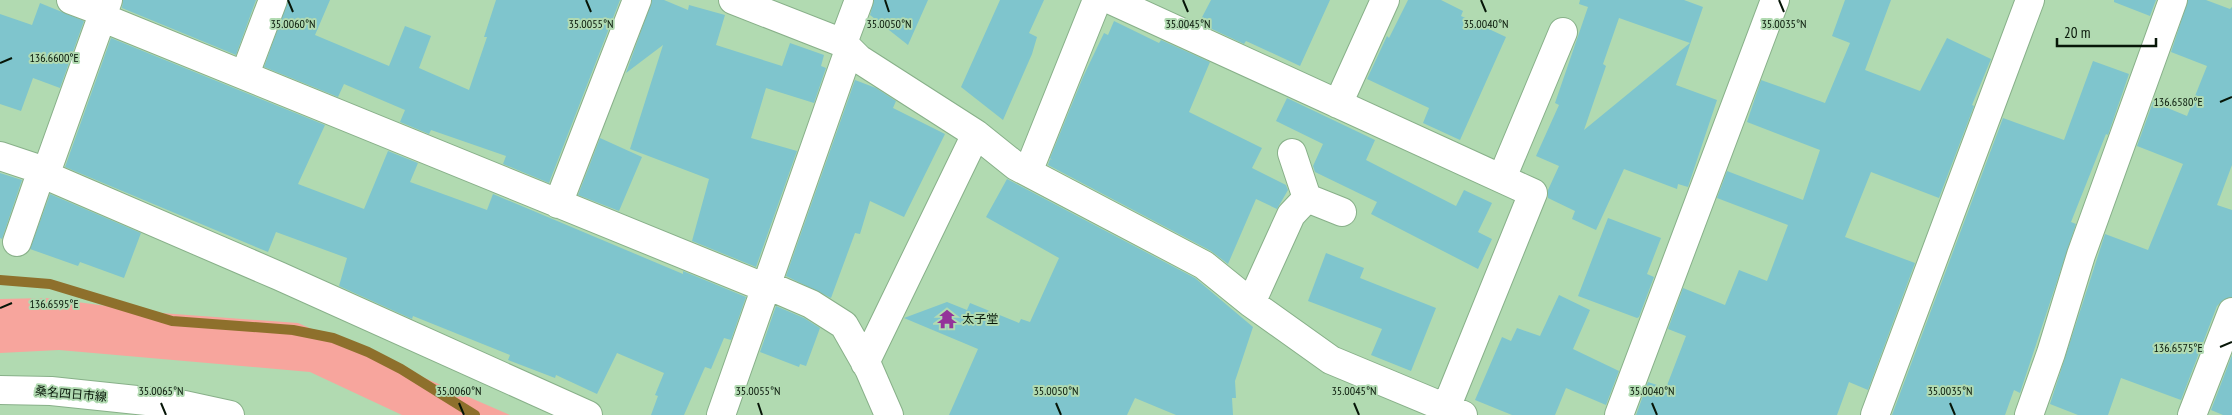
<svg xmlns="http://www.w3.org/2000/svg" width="2232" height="415" font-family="'PT Sans Narrow','Noto Sans JP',sans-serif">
<rect width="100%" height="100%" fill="#b1dab1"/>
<!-- green -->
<path fill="#f7a59d" d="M46 298 161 313 298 323 510 415H402L310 372 59 350 0 353V299Z"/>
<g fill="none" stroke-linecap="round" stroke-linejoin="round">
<!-- stream -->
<path stroke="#8e702c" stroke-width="10" d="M0 280 50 284 172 321 293 330 333 338 368 352 401 369 475 415"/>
</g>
<!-- building -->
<path fill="#7fc5cd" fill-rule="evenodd" d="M123 0H256L236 55 122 8Z
M288 0H330L315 35 389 66 405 26 431 36 419 68 469 90 487 37H484L496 0H620L549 183 503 164 506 156 431 130 429 134 400 122 405 110 344 84 338 97 264 67Z
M652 0H664L688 10 689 5 725 15 716 45 782 66 790 43 824 55 821 66 826 68 814 103 766 88 751 138 797 151 756 267 692 241 709 179 630 149 663 45 626 73Z
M874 0H928L908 45 870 15Z
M1000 0H1044L1029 33 1037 37 1032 54 1003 120 961 87Z
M1211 0H1330L1300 66 1246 41 1244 44 1199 23Z
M1408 0H1441L1463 11 1461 16 1506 37 1460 140 1423 123 1429 108 1367 79 1387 36 1389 38Z
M1580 0H1684L1703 7 1676 85 1717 100 1688 187 1678 184 1677 189 1624 169 1596 230 1572 219 1575 211 1548 198V190L1559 166 1536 156 1559 105 1555 103 1588 7 1579 4ZM1619 18 1690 43 1584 130 1606 66 1603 64Z
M1845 0H1891L1865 70 1920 91 1947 38 1991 59 1972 105 1974 106 1939 198 1871 172 1845 237 1915 263 1868 390 1849 382 1837 415H1636L1648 382 1666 388 1686 336 1668 329 1683 288 1725 305 1739 270 1767 281 1788 225 1717 198 1727 171 1803 200 1820 150 1747 122 1761 80 1825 103 1850 43 1832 36Z
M2114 0H2156L2150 16 2114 2Z
M2188 0H2206L2230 9 2232 7V165L2217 205 2232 210V297L2223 300 2217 306 2181 400 2121 378 2108 415H2078L2050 404 2105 234 2148 250 2183 164 2137 146 2153 102 2187 116 2207 66 2171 52Z
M40 3 84 21 60 88 33 78 21 111 0 104V14L32 25Z
M1114 21 1159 43 1161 40 1210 62 1189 112 1262 148 1252 168 1286 185 1288 190 1277 209 1256 199 1228 264 1211 251 1048 165 1050 159 1052 160 1050 158 1083 77 1104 33 1108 35Z
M111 38 325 125 298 184 364 209 388 151 418 163 410 182 487 210 493 194 683 274V271L746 297 731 340 724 338 711 369 705 367 684 415H651L658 396 655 395 664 373 617 353 597 394 556 375 555 378 508 360 510 355 413 316 412 319 339 286 347 258 276 232 268 252 65 167Z
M2093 61 2129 74 2108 135 2106 134 2071 222 2076 224 2020 393 2014 390 2005 415H1892L2003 118 2064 140Z
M855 80 876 88 896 101 893 108 945 134 904 217 870 201 860 234 855 233 831 298 786 276Z
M1287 98 1375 140 1366 160 1456 206 1464 190 1492 203 1478 232 1492 239 1478 269 1371 214 1377 202 1315 172 1313 166 1323 144 1276 121Z
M600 138 642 157 619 211 578 195Z
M0 173 22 180 2 239 0 238Z
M1007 179 1195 278 1253 327 1235 381 1236 398H1232L1233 415H1176L1135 398 1127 415H949L978 349 904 318 947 302 967 310 970 303 1019 323 1021 319 1030 322 1059 258 986 217Z
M50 194 141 233 124 278 80 262 78 266 30 249Z
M1608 218 1661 238 1647 274 1654 277 1639 317 1637 318 1578 296Z
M1326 253 1364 268 1360 278 1436 308 1411 371 1371 355 1382 329 1308 301Z
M1559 295 1590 310 1573 349 1619 371 1606 405 1566 388 1555 415H1512L1475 400 1502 337 1511 341 1517 328 1540 336Z
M776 306 804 318 820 328 806 366 800 364 799 367 760 352Z
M2232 355V415H2223L2211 410Z"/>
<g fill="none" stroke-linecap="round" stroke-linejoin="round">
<defs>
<path id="minor" d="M71 0 103 12
M733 0 843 43 859 59 976 134 1016 166 1204 265 1251 303 1331 360 1463 415
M1111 0 1533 193 1446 408
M101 17 766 288
M843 43 859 0
M245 74 273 0
M1338 104 1385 0
M1292 153 1307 198
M0 156 42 170 52 178 279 276 588 415
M1028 172 1097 0
M46 173 108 0
M1502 178 1563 32
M558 204 637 0
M17 242 42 170
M767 285 811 304 844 325 869 369 889 415
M1251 303 1291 215 1307 198 1342 212
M865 363 976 134
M721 415 849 50
M1619 415 1775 0
M1875 415 2030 0
M2029 415 2051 353 2081 255 2173 0
M2192 415 2232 312"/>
<path id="major" d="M0 390 51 391 184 405 230 415"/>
</defs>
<!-- minor casing -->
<use href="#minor" stroke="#88b089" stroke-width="30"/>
<!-- major casing -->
<use href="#major" stroke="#88b089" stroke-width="30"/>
<!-- minor -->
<use href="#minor" stroke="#fff" stroke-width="28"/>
<!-- major -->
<use href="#major" stroke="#fff" stroke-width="28"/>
</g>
<!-- ticks -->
<path fill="none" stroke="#071608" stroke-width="2" d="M288 0 293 12M586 0 591 12M885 0 889 12M1183 0 1188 12M1481 0 1486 12M1779 0 1784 12M0 63 12 58M2220 102 2232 97M0 308 12 303M2220 347 2232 342M161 403 166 415M459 403 464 415M758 403 762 415M1056 403 1061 415M1354 403 1359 415M1652 403 1657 415M1950 403 1955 415"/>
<!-- icons -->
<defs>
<symbol id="temple-bare" viewBox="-9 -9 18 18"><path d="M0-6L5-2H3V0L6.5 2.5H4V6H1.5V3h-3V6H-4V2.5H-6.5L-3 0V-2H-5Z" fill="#94339a" stroke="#b1dab1" stroke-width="2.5" paint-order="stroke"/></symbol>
</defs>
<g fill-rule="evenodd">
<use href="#temple-bare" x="933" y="305" width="28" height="28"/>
</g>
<g text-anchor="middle" stroke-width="4" stroke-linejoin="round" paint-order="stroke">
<!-- poi labels -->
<g font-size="12" fill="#071608" stroke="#b1dab1" text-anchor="start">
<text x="962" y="323">太子堂</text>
</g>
<!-- street labels -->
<g font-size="12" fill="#071608" stroke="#b1dab1">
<text transform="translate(71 394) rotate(5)" y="4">桑名四日市線</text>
</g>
</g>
<g font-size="12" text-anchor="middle" fill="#071608" stroke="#b1dab1" stroke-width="4" stroke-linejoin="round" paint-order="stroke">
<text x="293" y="28">35.0060°N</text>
<text x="591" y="28">35.0055°N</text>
<text x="889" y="28">35.0050°N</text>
<text x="1784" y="28">35.0035°N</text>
<text x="1188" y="28">35.0045°N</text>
<text x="1486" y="28">35.0040°N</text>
<text x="54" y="62">136.6600°E</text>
<text x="2178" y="106">136.6580°E</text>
<text x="54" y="308">136.6595°E</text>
<text x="2178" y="352">136.6575°E</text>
<text x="161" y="395">35.0065°N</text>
<text x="459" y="395">35.0060°N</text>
<text x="758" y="395">35.0055°N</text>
<text x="1056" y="395">35.0050°N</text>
<text x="1354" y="395">35.0045°N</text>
<text x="1652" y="395">35.0040°N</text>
<text x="1950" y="395">35.0035°N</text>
</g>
<!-- scale -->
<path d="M2057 38v8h99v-8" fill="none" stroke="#071608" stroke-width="2.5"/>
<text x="2064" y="38" font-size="15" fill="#071608" stroke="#b1dab1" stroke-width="4" paint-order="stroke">20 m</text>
</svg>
